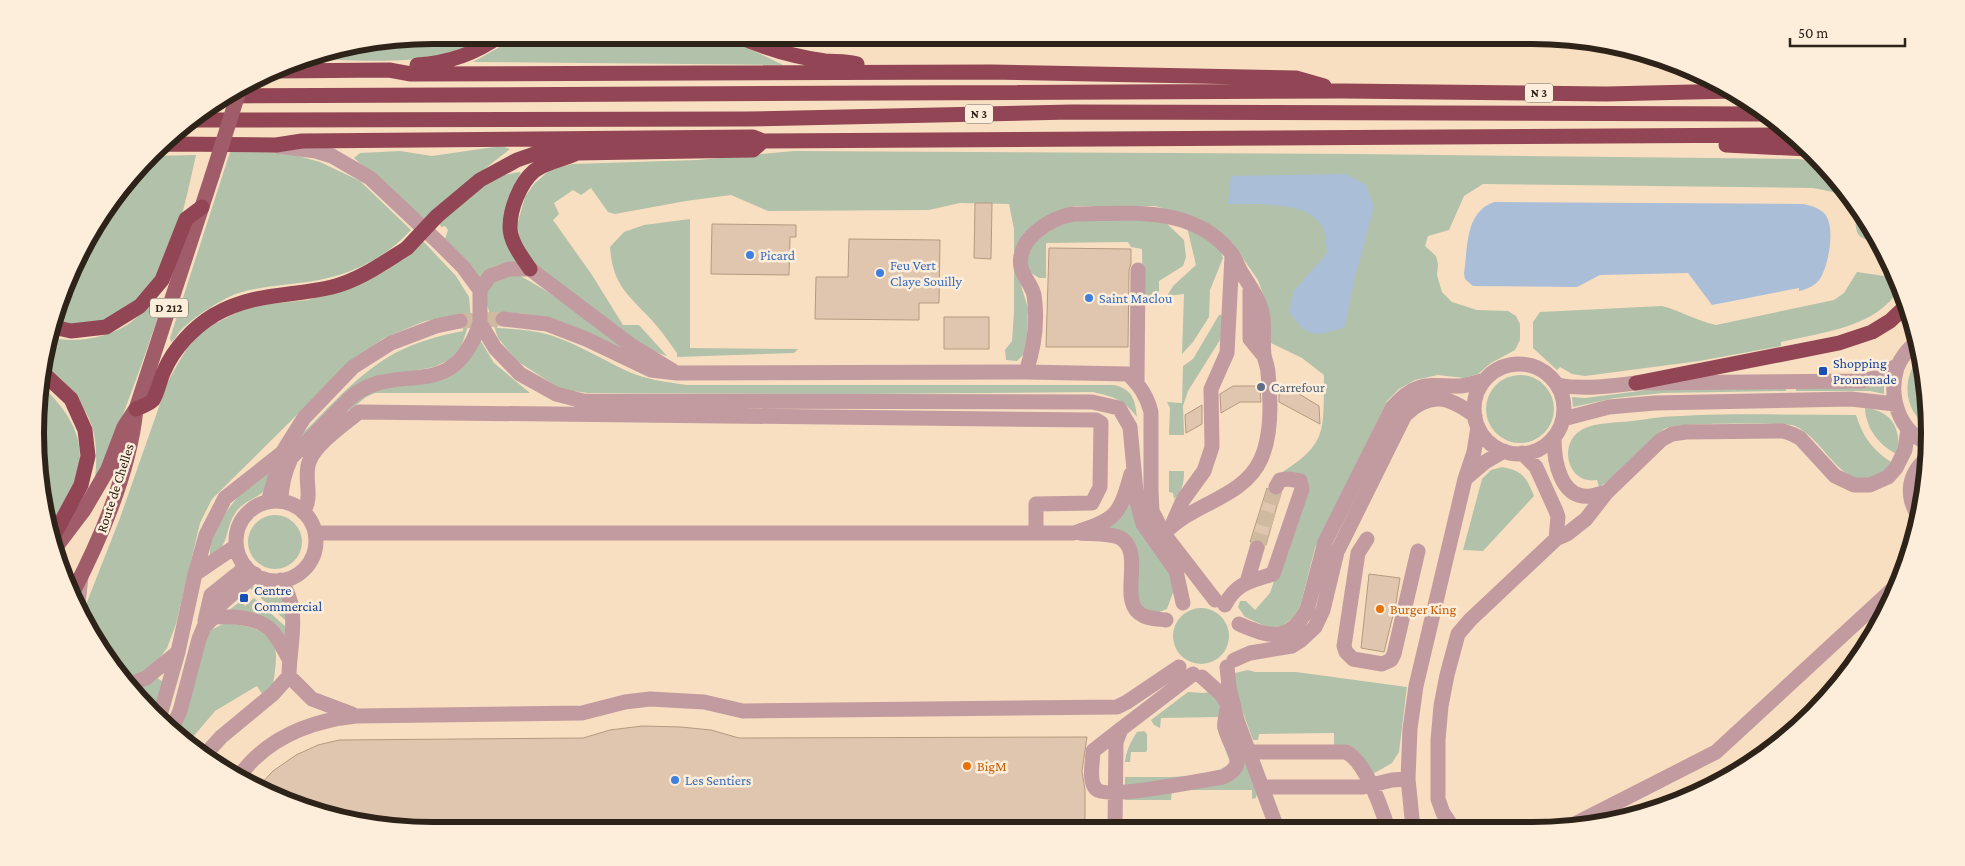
<svg xmlns="http://www.w3.org/2000/svg" width="1965" height="866" font-family="'Crimson Pro',serif">
<rect width="100%" height="100%" fill="#f8dfc1"/>
<!-- green -->
<path fill="#b2c1aa" d="M433 35H487C448 70 351 60 300 58Z
M511 35H721L783 65 473 62 498 48Z
M501 146 510 149 459 189 426 220 420 219 354 158 360 153 400 151 432 156Z
M794 151 1356 154 1799 159 1821 162 1848 191 1880 243C1875 241 1865 240 1861 237 1853 231 1857 219 1855 210 1852 194 1825 190 1812 188L1483 184 1464 196 1449 230 1428 236 1425 246 1436 256 1438 264 1437 275 1442 292 1452 302 1477 310 1508 311 1516 316 1520 324V340L1515 350 1491 363 1478 374 1464 378 1438 375 1415 380 1399 389 1387 401 1315 548 1300 607 1295 616 1282 626 1269 628 1245 617 1238 607 1240 601H1246L1255 610 1270 593 1308 481 1302 478 1276 476C1329 444 1323 432 1324 375L1302 358 1271 343 1269 339 1264 297 1258 280 1233 244 1200 219 1155 206H1074L1040 220 1018 250V276L1028 308 1027 344 1024 354 1017 361 1006 360 1005 350 1012 341 1014 312V229L1009 204 960 203 929 210 768 211 731 195 686 201 615 214 608 212 591 188 581 195 573 190 554 203 559 214 553 220 592 275 623 325H639L667 356 649 350 534 264 520 239 517 225 525 197 534 184 551 169 572 164 698 160Z
M230 152H284L320 162 360 181 411 230C386 257 355 273 319 280 292 285 265 285 239 293 222 298 193 318 181 330 177 334 176 339 171 342L170 338Z
M196 155C183 213 171 282 117 314 104 321 88 328 73 327 67 326 61 325 55 324L88 234 153 156Z
M519 172 521 173 509 199 518 263C501 262 487 266 478 281L444 242 448 230 445 226 441 227 439 223 466 197 499 176Z
M690 219V348L798 349 794 353 677 357V353C670 344 664 334 656 325 631 296 613 289 610 247L624 232 644 225Z
M1068 219 1163 220 1184 240 1186 257 1183 266 1159 281V298L1156 303H1143L1142 249 1131 247 1128 242 1046 243V278H1039L1024 268 1028 248 1044 229Z
M1187 227 1219 246 1223 258 1210 290 1209 317 1193 342 1182 354 1184 294 1167 296 1173 286 1196 265Z
M422 240 456 276 469 297 471 318 461 347 449 360 434 367 394 374 302 441 298 438C329 408 359 372 397 352 417 342 441 335 463 331L462 314 425 321 384 338 356 358 322 390 212 499 200 523 176 624 167 648 157 662 141 674 128 680 88 632 83 618 87 602 120 518 168 381 187 348 199 335 214 324 250 306 308 300 366 281 387 270 410 253Z
M1888 255 1900 288C1876 328 1823 332 1781 342V346L1699 361 1585 376 1572 374 1560 367 1557 370 1533 348V322L1540 312 1662 306C1681 311 1697 321 1716 325L1834 300 1844 293 1857 272 1884 276Z
M516 274C554 292 593 326 628 351 586 331 544 310 496 313L497 328C515 329 533 330 550 335 578 344 601 359 627 371 646 380 667 382 687 385H1114C1132 389 1135 399 1137 417 1123 399 1114 397 1093 392L859 394 588 393 565 390 556 386 517 361 498 338 485 299 488 285 496 279Z
M159 299 161 305 156 323 141 366 107 458 95 479C97 462 97 436 90 421 83 402 56 379 42 365L43 356 50 337C73 344 106 338 127 325 136 319 145 309 154 301Z
M1219 315H1222L1225 332 1188 391 1183 406 1184 435H1169L1170 408 1167 402 1182 403 1183 366 1193 359Z
M479 338 494 363 530 393H375L366 397 350 410 348 407 361 396 382 388 420 384Z
M1921 355 1929 407 1928 427C1903 410 1901 377 1921 355Z
M1486 409a34 34 0 1 1 68 0a34 34 0 1 1-68 0Z
M40 384C72 414 91 445 73 489 68 503 57 516 50 529L43 510 35 433Z
M1884 385V394L1870 391H1796V387Z
M1786 386V391L1663 393 1615 398 1573 407 1572 397 1585 398 1663 388Z
M1865 408C1893 411 1901 429 1898 455 1879 445 1866 429 1865 408Z
M1856 415C1863 437 1873 451 1893 463 1846 510 1831 442 1795 426 1785 422 1683 423 1669 427L1664 429 1607 482 1599 487 1597 480C1567 485 1557 442 1583 429 1597 422 1617 423 1632 421 1648 419 1664 416 1681 416 1739 413 1797 415 1856 415Z
M1502 467C1523 471 1526 477 1534 496L1483 551 1463 550 1482 479 1491 470Z
M270 468 271 482C269 485 266 489 264 491 256 499 242 502 236 512 224 529 231 545 210 558 207 525 245 486 270 468Z
M1169 471H1184C1184 482 1183 491 1174 499L1173 493 1169 492Z
M1129 495 1173 573 1174 590 1167 609 1154 614 1138 604 1135 545 1102 529Z
M248 542a27 27 0 1 1 54 0a27 27 0 1 1-54 0Z
M253 586C265 586 281 591 285 603 287 608 285 615 285 620L250 588Z
M254 598 288 629 285 640C279 615 250 615 229 610L241 601 245 606Z
M1173 636a28 28 0 1 1 56 0a28 28 0 1 1-56 0Z
M225 623C247 626 276 628 276 657 276 667 274 676 273 685L262 694 257 686 215 711 187 744 174 735 207 635 211 630Z
M1248 670 1255 672H1296L1407 687 1399 752 1392 763 1371 775 1334 745V733L1259 734 1258 740H1253L1233 685 1235 673Z
M157 678 162 681V687L154 712 136 690Z
M1213 691 1219 699 1221 706V723L1233 764 1228 770 1218 774 1136 788 1125 787V777C1147 776 1216 782 1230 762L1217 728 1218 717 1161 718 1160 728 1154 725 1151 720 1188 692 1204 693Z
M1230 725 1257 793 1256 798 1252 799V790H1172L1171 800H1125L1126 795 1232 777Z
M1144 731 1147 734V750L1146 752H1131L1130 762H1125C1126 751 1131 741 1137 732Z"/>
<!-- water -->
<path fill="#aabed8" d="M1346 174 1366 185 1374 207 1354 281 1345 327C1314 336 1309 340 1289 312L1294 291 1327 253C1326 246 1326 237 1324 230 1312 199 1256 205 1228 204L1231 176Z
M1494 202 1803 204C1810 205 1819 208 1824 213 1836 225 1829 263 1821 277 1817 285 1808 289 1799 291V288L1712 305 1688 273 1600 275 1577 287 1473 286 1465 279 1464 273C1468 247 1465 212 1494 202Z"/>
<!-- building -->
<path fill="#e0c6ae" stroke="#b59a80" d="M975 203H992L991 259 974 258Z
M712 224 796 225V237H790L789 275 711 274Z
M849 239 940 240 939 303H919V320L815 319 816 277H848Z
M1049 248 1131 249V264L1129 270 1128 347H1046Z
M944 317H989V349H944Z
M1233 386H1260L1261 402H1240L1221 413 1220 394Z
M1279 386H1286L1319 406 1320 424 1279 402Z
M1202 405V424L1186 433 1185 415Z
M1267 488 1272 495H1280L1266 545 1259 539 1250 542Z
M1369 574 1400 578 1396 603 1384 652 1361 648Z
M642 726 681 727 711 730 739 738 1087 737 1082 771 1085 790V829L433 831 305 810 257 788 273 771 296 755 318 745 339 740 583 738 610 730Z"/>
<g fill="none" stroke-linecap="round" stroke-linejoin="round">
<!-- minor-tunnel -->
<path stroke="#cfb99f" stroke-width="15" stroke-dasharray="15 8" stroke-linecap="butt" d="M460 321 503 319
M1257 548 1276 487"/>
<!-- minor -->
<path stroke="#c29ba0" stroke-width="15" d="M278 146 316 151 332 156 370 178 438 242 463 267 480 290V323L495 348 520 374 556 394 583 401 1092 402 1119 408 1130 427 1137 502 1143 524 1176 571 1183 603
M480 290 490 276 509 269H530L632 346 673 371
M1250 290V339L1264 356
M503 319 547 324 586 339 651 370 677 373 1026 372 1128 374C1140 386 1147 396 1151 412V491L1152 511 1164 534 1215 600
M1918 340C1910 348 1901 356 1897 368 1888 396 1899 432 1928 443
M1474 409a45 45 0 1 1 90 0a45 45 0 1 1-90 0Z
M1026 372C1034 348 1038 321 1034 295 1032 285 1023 277 1021 267 1016 239 1050 218 1073 214 1128 214 1193 204 1231 253 1235 258 1237 264 1240 270 1247 282 1256 293 1260 306 1266 320 1262 340 1264 355 1265 361 1268 367 1268 373 1271 400 1272 434 1261 459 1243 499 1191 503 1164 534
M1137 383 1138 270
M1557 385C1584 390 1609 386 1636 383L1862 381 1874 378 1897 366
M1563 419 1609 407 1655 403 1851 399 1895 404
M1554 438C1554 460 1560 500 1591 496 1596 495 1602 493 1607 492
M1522 453 1536 467 1556 511 1558 517 1556 539
M1465 479 1485 462 1504 451
M281 501C281 486 285 471 291 458L350 398C399 357 451 408 480 323
M236 541a40 40 0 1 1 80 0a40 40 0 1 1-80 0Z
M268 502 282 453 304 418 353 367 391 343 436 326 460 321
M303 512C314 496 303 479 309 462 315 444 345 424 359 412L1096 420 1101 423 1100 487 1092 503 1036 504V533
M1919 517C1905 496 1908 474 1927 458
M1172 525 1183 500 1204 471 1212 447 1211 389 1227 353 1232 256
M315 533H1074C1116 519 1119 517 1131 474
M1080 533C1090 534 1114 533 1122 539 1145 555 1116 604 1144 616 1151 619 1159 619 1166 620
M1367 539 1358 553 1344 646 1346 652 1353 659 1382 664 1391 660 1394 654 1418 551
M195 574 236 546
M281 580C286 590 291 599 292 610 295 632 289 654 289 676L312 699 352 714
M1247 582 1257 548
M78 604 81 577
M1225 605C1236 583 1251 581 1273 574L1302 489 1300 481 1289 479 1280 480 1276 487
M214 617C232 616 259 617 272 631 279 639 284 650 289 659
M205 621 211 595 246 567
M1239 624C1270 638 1289 642 1307 610L1325 542 1392 408C1416 380 1428 386 1461 386 1469 385 1477 382 1485 380
M1234 660 1250 653 1292 646 1300 641 1315 627 1323 610 1337 552 1405 415C1431 390 1450 397 1475 416
M1227 667 1229 687 1237 720 1277 828
M1202 677 1221 694 1231 709
M131 684 146 678 178 652
M159 719 178 652 195 574 206 535 225 498 282 453
M1121 729 1093 751C1093 761 1088 781 1096 789 1107 800 1204 780 1223 777 1251 764 1229 748 1225 727 1224 721 1227 711 1228 704
M170 732 180 711 199 639 204 627 214 617 219 606 255 574
M1249 752H1346C1366 762 1381 807 1388 828
M204 756 221 737 273 694 289 676
M237 779C265 739 309 721 356 716L582 713 625 702 650 699 704 702 743 711 1117 707 1127 702 1179 667
M1262 787H1363L1392 780 1408 779
M1413 828 1408 779 1410 729 1416 686 1465 479 1474 452 1478 427
M1453 828 1443 813 1438 799V740L1441 706 1447 675 1458 634 1470 620 1556 539 1567 534 1586 519 1607 492 1661 440 1672 434 1686 432 1783 431 1792 434 1800 438 1835 476 1854 485H1870L1888 477 1896 468 1905 450 1908 429
M1567 828 1716 752 1896 586
M1115 829 1116 742 1121 729 1193 674"/>
<!-- major -->
<path stroke="#a05d69" stroke-width="15" d="M56 547 84 510 108 469 124 427 135 410
M73 592C101 538 130 470 136 409L212 176"/>
<!-- highway -->
<path stroke="#924655" stroke-width="15" d="M735 35C764 48 794 57 825 61 836 62 847 61 857 64
M417 65C449 63 475 54 501 35
M273 71 389 70 411 74 992 72 1296 78 1324 86
M223 96 1343 91 1606 94 1735 91
M190 120 747 119 1071 112 1767 114
M1726 145 1808 149
M159 147 169 144 276 145 302 141 753 137 763 141 1795 135
M437 216 480 180 517 160 537 153 562 149 577 153 753 150 763 141
M530 269C522 257 510 242 510 227 510 209 520 183 534 171 547 161 563 160 577 153
M53 327 71 331 106 327 140 306 162 280 186 219 202 207
M41 371 71 399 85 430 88 456 81 485 53 537
M1636 383 1839 343 1872 332 1890 321 1907 305
M136 409C141 407 149 404 153 400 158 392 160 379 164 371 174 348 193 328 214 315 254 292 290 297 332 287 360 280 383 263 407 248"/>
<!-- major-bridge -->
<path stroke="#a05d69" stroke-width="15" d="M212 176 241 85"/>
<!-- highway-bridge -->
<path stroke="#924655" stroke-width="15" d="M407 248 437 216"/>
</g>
<!-- markers -->
<g fill="#3f7fe0" stroke="#fdeedc" stroke-width="2">
<circle cx="750" cy="255" r="5"/>
<circle cx="880" cy="273" r="5"/>
<circle cx="1089" cy="298" r="5"/>
<circle cx="675" cy="780" r="5"/>
</g>
<g fill="#1a4fb4" stroke="#fdeedc" stroke-width="2">
<rect x="1818" y="366" width="10" height="10" rx="2.5"/>
<rect x="239" y="593" width="10" height="10" rx="2.5"/>
</g>
<circle fill="#5c6f8a" stroke="#fdeedc" stroke-width="2" cx="1261" cy="387" r="5"/>
<g fill="#e8710a" stroke="#fdeedc" stroke-width="2">
<circle cx="1380" cy="609" r="5"/>
<circle cx="967" cy="766" r="5"/>
</g>
<g text-anchor="middle" stroke-width="5" stroke-linejoin="round" paint-order="stroke">
<!-- shield labels -->
<g fill="#fdeedc" stroke="#6b6053" stroke-width="1">
<rect x="1525" y="83.5" width="28" height="19" rx="4"/>
<rect x="965" y="104.5" width="28" height="19" rx="4"/>
<rect x="150" y="298.5" width="38" height="19" rx="4"/>
</g>
<g font-size="12" font-weight="bold" fill="#2d2318">
<text x="1539" y="97">N 3</text>
<text x="979" y="118">N 3</text>
<text x="169" y="312">D 212</text>
</g>
<!-- shop labels -->
<g font-size="14" fill="#366cbe" stroke="#fdeedc" text-anchor="start">
<text x="760" y="260">Picard</text>
<text x="890" y="270">Feu Vert<tspan x="890" dy="16">Claye Souilly</tspan></text>
<text x="1099" y="303">Saint Maclou</text>
<text x="685" y="785">Les Sentiers</text>
</g>
<!-- transit labels -->
<g font-size="14" fill="#164399" stroke="#fdeedc" text-anchor="start">
<text x="1833" y="368">Shopping<tspan x="1833" dy="16">Promenade</tspan></text>
<text x="254" y="595">Centre<tspan x="254" dy="16">Commercial</tspan></text>
</g>
<!-- service labels -->
<g font-size="14" fill="#4e5e75" stroke="#fdeedc" text-anchor="start">
<text x="1271" y="392">Carrefour</text>
</g>
<!-- street labels -->
<g font-size="14" fill="#2d2318" stroke="#fdeedc">
<text transform="translate(115 488) rotate(-72)" y="5">Route de Chelles</text>
</g>
<!-- food labels -->
<g font-size="14" fill="#c56008" stroke="#fdeedc" text-anchor="start">
<text x="1390" y="614">Burger King</text>
<text x="977" y="771">BigM</text>
</g>
</g>
<!-- crop -->
<path d="M0 0H1965V866H0ZM433 44H1532A389 389 0 0 1 1921 433V433A389 389 0 0 1 1532 822H433A389 389 0 0 1 44 433V433A389 389 0 0 1 433 44Z" fill="#fdeedc" fill-rule="evenodd"/>
<path fill="none" stroke="#2d2318" stroke-width="6" d="M433 44H1532A389 389 0 0 1 1921 433V433A389 389 0 0 1 1532 822H433A389 389 0 0 1 44 433V433A389 389 0 0 1 433 44Z"/>
<!-- scale -->
<path d="M1790 38v8h115v-8" fill="none" stroke="#2d2318" stroke-width="2.5"/>
<text x="1798" y="38" font-size="15" fill="#2d2318" stroke="#fdeedc" stroke-width="4" paint-order="stroke">50 m</text>
</svg>
